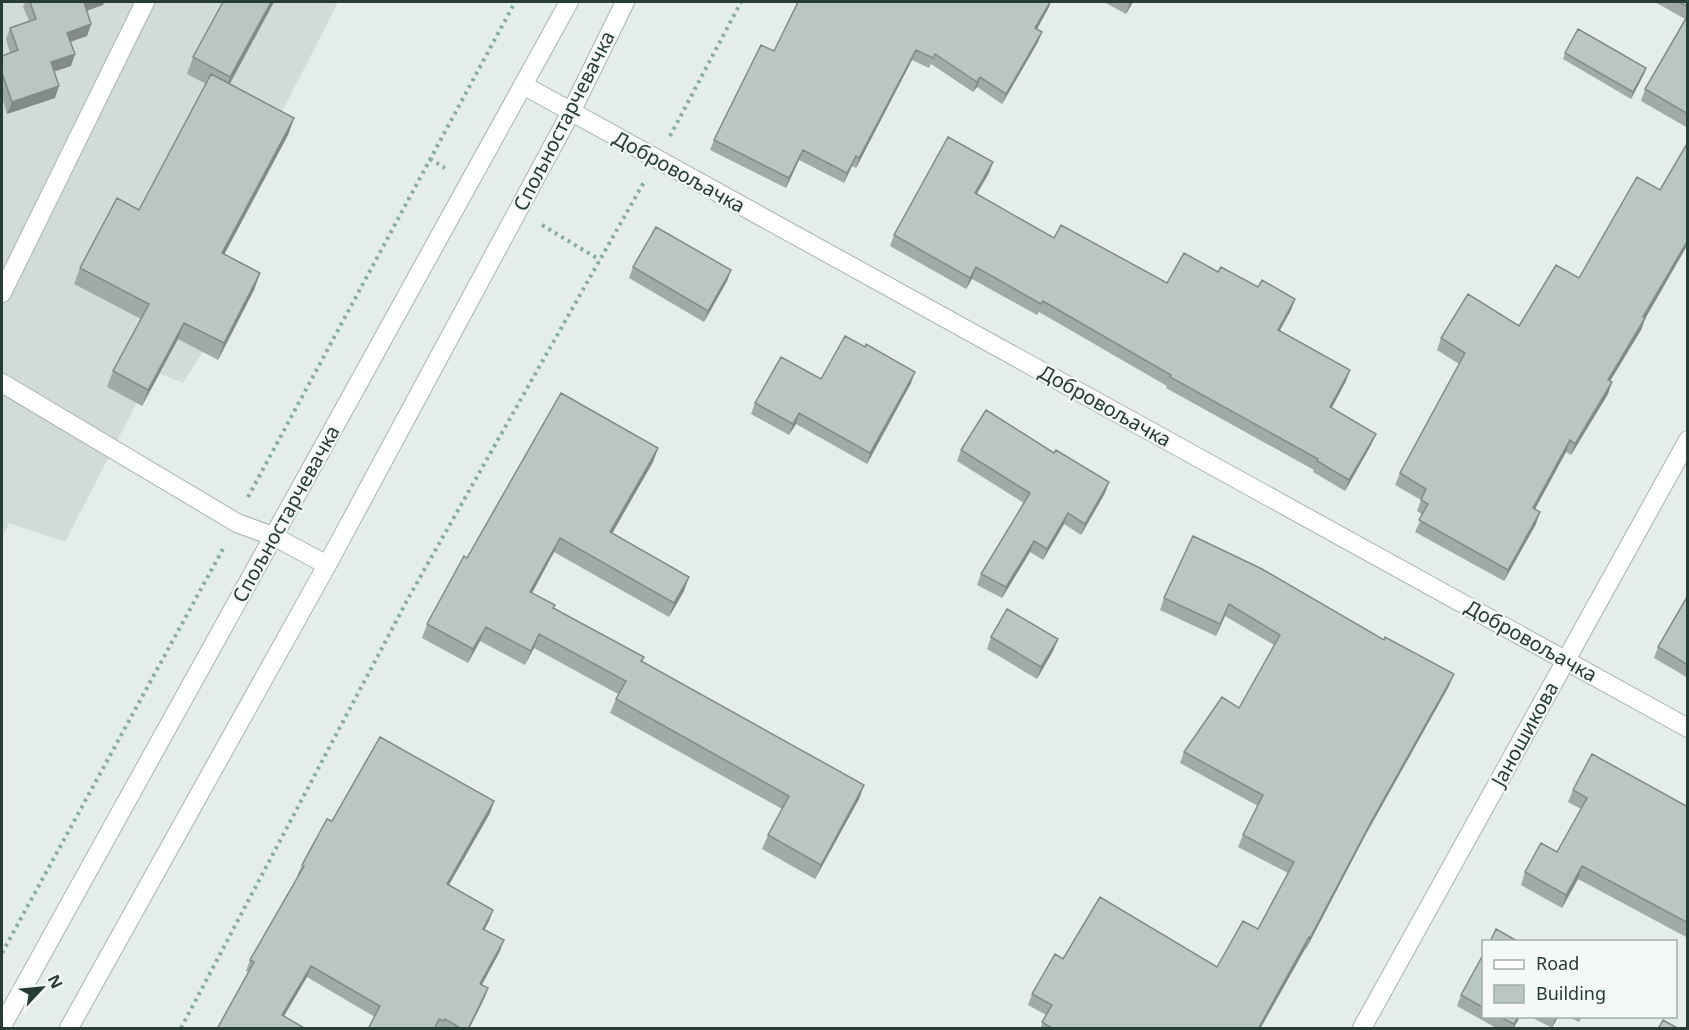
<svg xmlns="http://www.w3.org/2000/svg" width="1689" height="1030" font-family="'Noto Sans',sans-serif">
<rect width="100%" height="100%" fill="#e4ede8"/>
<!-- built -->
<path fill="#d2dcd6" d="M2 2H338L190 293 229 312 183 383 153 371 65 542 9 523 2 538Z"/>
<g fill="none" stroke-linecap="round" stroke-linejoin="round">
<defs>
<path id="service" d="M2 293 145 2
M2 383 237 523 275 537 327 565"/>
<path id="minor" d="M523 85 1688 728
M1362 1028 1688 440"/>
<path id="tertiary" d="M2 1026C191 684 381 344 569 2
M69 1028 327 565 571 112 625 2"/>
</defs>
<!-- service casing -->
<use href="#service" stroke="#a7b5ae" stroke-width="20"/>
<!-- minor casing -->
<use href="#minor" stroke="#a7b5ae" stroke-width="20"/>
<!-- tertiary casing -->
<use href="#tertiary" stroke="#a7b5ae" stroke-width="20"/>
<!-- path -->
<path stroke="#87ae9c" stroke-width="4" stroke-dasharray="3 4.5" stroke-linecap="butt" d="M670 136 741 2
M430 159 445 168
M542 225 600 260
M248 497 515 2
M2 953 224 547
M181 1028 410 595 644 182"/>
<!-- service -->
<use href="#service" stroke="#fff" stroke-width="18"/>
<!-- minor -->
<use href="#minor" stroke="#fff" stroke-width="18"/>
<!-- tertiary -->
<use href="#tertiary" stroke="#fff" stroke-width="18"/>
</g>
<!-- wall -->
<path fill="#a0aba5" d="M25 2H104L103 5 87 11 91 24 87 36 71 42V66L54 71 55 98 7 114 2 97V56L10 53 6 39 10 28 29 21 23 7Z
M223 2H274L230 84 294 118 288 135 224 254 260 273 254 290 218 360 178 339 142 406 107 387 113 371 141 319 74 284 80 268 139 210 206 84 187 74 193 57Z
M1104 2H1133L1126 14Z
M1655 2H1688V128L1641 101 1645 89 1685 19Z
M1049 7 1037 29 1038 42 1002 104 977 87 973 92 931 64 929 68 912 60 856 168 852 166 844 183 799 160 786 188 710 150 714 140 774 51Z
M1565 53 1646 68 1644 74 1631 99 1563 59Z
M1688 142V244L1645 318 1641 330 1610 381 1608 394 1571 455 1566 452 1535 509 1536 524 1504 581 1415 532 1423 515 1417 511 1421 500 1395 485 1400 473 1459 364 1437 350 1441 338 1519 326 1579 278 1660 190Z
M989 173 976 194 1054 238 1167 283 1218 272 1258 287 1295 299 1291 310 1280 330 1346 381 1331 408 1371 445 1345 491 1313 472 1314 470 1166 388 1167 386 1039 312 1037 315 972 279 966 289 890 246 894 235Z
M633 267 731 270 727 281 704 322 629 278Z
M821 379 911 383 867 464 796 424 789 435 751 414 755 403Z
M658 448 653 462 612 533 684 591 669 617 554 552 532 593 554 608 644 657 642 662 864 785 859 799 815 879 762 849 768 835 782 809 610 713 618 694 534 648 525 665 480 641 468 663 422 638 427 624 467 558Z
M961 450 1054 453 1109 482 1105 493 1081 535 1064 524 1043 560 1030 552 1002 598 977 585 981 574 1024 503 957 461Z
M1193 536 1449 686 1366 834 1306 949H1305L1260 1029H1040L1046 1015 1028 1005 1032 994 1063 959 1217 967 1258 929 1288 873 1238 847 1243 835 1258 806 1180 763 1184 752 1239 708 1274 645 1225 616 1216 636 1160 610 1164 598Z
M1688 597V678L1654 658 1658 647Z
M991 637 1058 639 1053 651 1037 679 987 649Z
M1573 790 1688 807V938L1578 879 1562 908 1521 885 1525 872 1557 852 1581 809 1568 802Z
M494 801 490 813 449 885 493 910 489 921 484 930 500 951 482 985 488 988 484 999 469 1029H368L375 1017 307 977 284 1016 217 1029 248 972 246 971 250 960 298 876H297L302 865 332 821Z
M1484 953V1017H1520L1513 1029H1498L1457 1006 1461 995Z
M1531 1017H1558L1552 1028Z
M1569 1017H1582L1579 1022Z"/>
<!-- shaded-wall -->
<path fill="#828b86" d="M84 2H104L103 5 79 13Z
M271 2H274L224 94 230 77Z
M1050 2H1051L1049 7 1032 38 1035 28Z
M1130 2H1133L1126 14Z
M91 24 87 36 63 44 67 33Z
M1042 32 1038 42 1002 104 1006 94Z
M916 50 912 60 856 168 859 158Z
M75 54 71 66 47 74 51 62Z
M1646 68 1644 74 1631 99 1633 92Z
M980 77 977 87 973 92 977 82Z
M59 86 55 98 7 114 12 102Z
M294 118 288 135 216 270 222 253Z
M803 150 799 160 786 188 789 178Z
M856 156 852 166 844 183 847 173Z
M993 162 989 173 971 204 975 193Z
M1688 240V244L1645 319 1641 330 1604 391 1608 380Z
M976 267 972 279 966 289 970 278Z
M731 270 727 281 704 322 708 311Z
M260 273 254 290 218 360 224 343Z
M1295 299 1291 310 1274 341 1278 330Z
M184 323 178 339 142 406 148 390Z
M1350 370 1346 381 1326 419 1330 407Z
M915 372 911 383 867 464 870 453Z
M1612 382 1608 394 1571 455 1575 444Z
M799 413 796 424 789 435 793 424Z
M1376 434 1371 445 1345 491 1349 480Z
M1570 440 1566 452 1529 520 1533 508Z
M658 448 653 462 605 546 610 532Z
M1109 482 1105 493 1081 535 1085 524Z
M1540 512 1536 524 1504 581 1508 570Z
M1068 513 1064 524 1043 560 1047 549Z
M560 538 554 552 525 606 530 592Z
M1034 541 1030 552 1002 598 1006 587Z
M689 577 684 591 669 617 674 603Z
M1229 604 1225 616 1216 636 1220 624Z
M486 627 480 641 468 663 473 649Z
M539 634 534 648 525 665 531 651Z
M1058 639 1053 651 1037 679 1041 667Z
M1454 674 1449 686 1366 834 1306 949 1310 938 1371 822Z
M864 785 859 799 815 879 821 865Z
M494 801 490 813 443 895 447 884Z
M1582 866 1578 879 1562 908 1566 895Z
M493 910 489 921 479 940 483 929Z
M1309 937 1305 949 1260 1029H1258Z
M504 940 500 951 476 995 480 984Z
M311 966 307 977 278 1026 282 1015Z
M488 988 484 999 469 1029H468Z
M1518 1017H1520L1513 1029H1512Z
M1556 1017H1558L1552 1028Z"/>
<!-- building -->
<path fill="#bac7c0" stroke="#828b86" stroke-width="1.5" d="M30 2H84L91 24 67 33 75 54 51 62 59 86 12 102 2 73V56L18 50 10 28 36 19Z
M223 2H271L230 77 193 57Z
M798 2H1050L1035 28 1042 32 1006 94 980 77 977 82 935 54 933 58 916 50 859 158 856 156 847 173 803 150 789 178 714 140 761 45 774 51Z
M1679 2H1688V7Z
M1688 15V114L1645 89Z
M1578 29 1646 68 1633 92 1565 53Z
M211 74 294 118 222 253 260 273 224 343 184 323 148 390 113 371 149 304 80 268 117 198 139 210Z
M948 137 993 162 975 193 1054 238 1061 225 1167 283 1184 253 1218 272 1221 267 1258 287 1262 280 1295 299 1278 330 1350 370 1330 407 1376 434 1349 480 1317 461 1318 459 1170 377 1171 375 1043 301 1041 304 976 267 970 278 894 235Z
M1688 142V240L1643 317 1645 318 1608 380 1612 382 1575 444 1570 440 1533 508 1540 512 1508 570 1419 520 1428 504 1421 500 1426 489 1400 473 1465 353 1441 338 1468 294 1519 326 1556 265 1579 278 1637 177 1660 190Z
M656 227 731 270 708 311 633 267Z
M845 336 865 347 866 344 915 372 870 453 799 413 793 424 755 403 781 357 821 379Z
M561 393 658 448 610 532 689 577 674 603 560 538 530 592 555 605 553 608 644 657 641 661 864 785 821 865 768 835 789 796 616 699 626 681 539 634 531 651 486 627 473 649 427 624 464 556 467 558Z
M986 410 1054 453 1056 450 1109 482 1085 524 1068 513 1047 549 1034 541 1006 587 981 574 1030 493 961 450Z
M1193 536 1262 569 1384 640 1385 637 1454 674 1371 822 1310 938 1309 937 1258 1029H1053L1042 1022 1052 1005 1032 994 1055 954 1063 959 1100 897 1217 967 1243 921 1258 929 1294 862 1243 835 1263 795 1184 752 1222 697 1239 708 1280 635 1229 604 1220 624 1164 598Z
M1687 597H1688V665L1658 647Z
M1007 609 1058 639 1041 667 991 637Z
M380 737 494 801 447 884 493 910 483 929 504 940 480 984 488 988 468 1029H462L445 1019 444 1021 439 1019 434 1029H368L380 1006 311 966 282 1015 306 1029H217L254 962 250 960 304 866 302 865 327 819 332 821Z
M1592 754 1688 807V923L1582 866 1566 895 1525 872 1541 843 1557 852 1587 798 1573 790Z
M1496 929 1519 942H1490Z
M1484 953V1008L1461 995Z
M1500 1017H1518L1514 1024Z
M1663 1020 1679 1029H1658Z"/>
<g text-anchor="middle" stroke-width="4.5" stroke-linejoin="round" paint-order="stroke">
<!-- street labels -->
<g font-size="20" fill="#253d33" stroke="#f5f9f6">
<text transform="translate(564 121) rotate(-63)" y="7">Спољностарчевачка</text>
<text transform="translate(679 172) rotate(29)" y="7">Добровољачка</text>
<text transform="translate(1105 406) rotate(29)" y="7">Добровољачка</text>
<text transform="translate(286 514) rotate(-61)" y="7">Спољностарчевачка</text>
<text transform="translate(1531 641) rotate(29)" y="7">Добровољачка</text>
<text transform="translate(1525 734) rotate(-61)" y="7">Јаношикова</text>
</g>
</g>
<!-- border -->
<rect width="1689" height="1030" fill="none" stroke="#253d33" stroke-width="6"/>
<!-- legend -->
<rect x="1482" y="940" width="195" height="78" fill="#f5f9f6" stroke="#a2aea8" stroke-width="1.5"/>
<rect x="1494" y="960" width="30" height="9" fill="#ffffff" stroke="#a2aea8" stroke-width="1.5"/>
<text x="1536" y="970" font-size="18" fill="#253d33">Road</text>
<rect x="1494" y="985" width="30" height="18" fill="#bac7c0" stroke="#a2aea8" stroke-width="1.5"/>
<text x="1536" y="1000" font-size="18" fill="#253d33">Building</text>
<!-- north arrow -->
<g transform="translate(42 988) rotate(64)" stroke="#f5f9f6" stroke-width="4.5" paint-order="stroke">
<path d="M0-4.5L10 22L0 15L-10 22Z" fill="#253d33"/>
<text y="-9" font-size="16" font-weight="bold" text-anchor="middle" fill="#253d33">N</text>
</g>
</svg>
